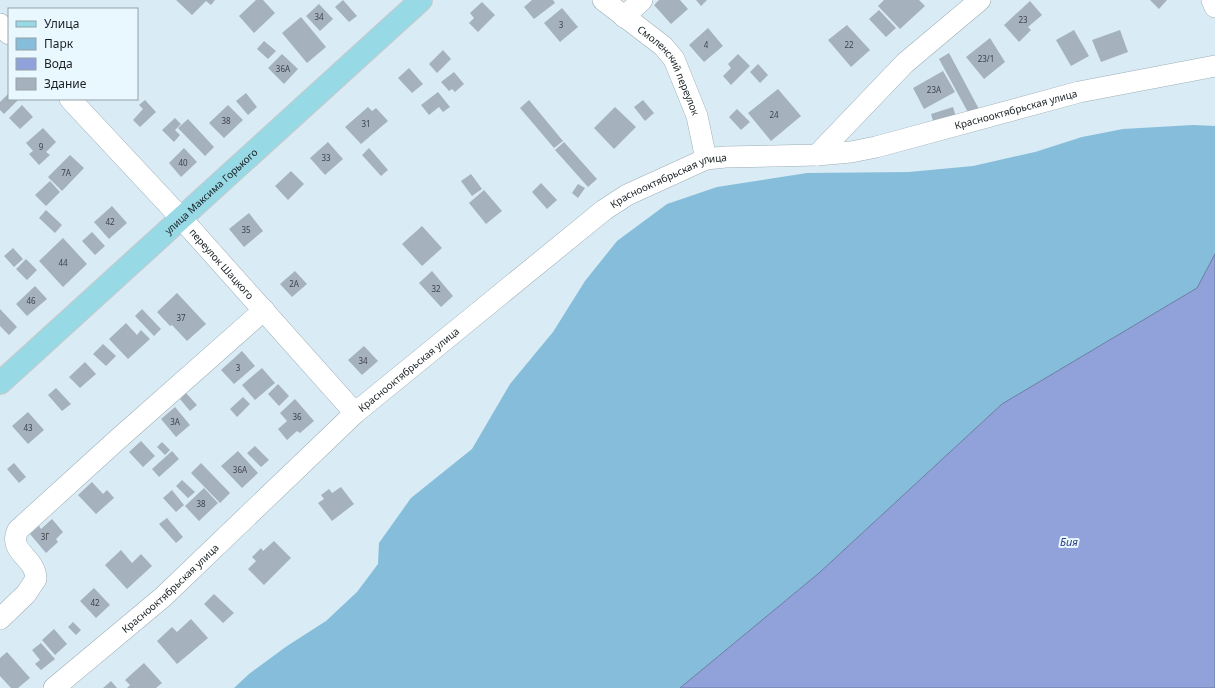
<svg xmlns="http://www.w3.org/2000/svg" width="1215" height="688" font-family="'Noto Sans',sans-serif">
<rect width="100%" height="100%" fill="#d9ebf4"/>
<!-- green -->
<path fill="#86bddb" d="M1193 125 1215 126V254L1197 288 1002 404 819 573 680 688H234L249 674 287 646 326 621 357 592 378 564 379 543 411 498 472 449 510 384 553 332 585 281 617 241 667 204 717 187 807 173 909 172 973 166 1035 152 1082 137 1123 129Z"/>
<!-- water -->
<path fill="#90a2d9" stroke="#6c7ba2" d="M1215 254V688H680L819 573 1002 404 1197 288Z"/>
<!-- building -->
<path fill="#a6b1be" d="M176 0H215L211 5 206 1 192 15Z
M256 0H263L275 13 254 33 239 16Z
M343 0 357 16 349 22 335 7Z
M532 0H553L555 3 534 19 524 7Z
M659 0H680L688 9 671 24 654 5Z
M696 0H707L701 6Z
M884 0H919L925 6 900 29 878 6Z
M1150 0H1167L1159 9Z
M1030 1 1042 15 1028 27 1031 30 1019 42 1004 25Z
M482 2 495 15 478 32 469 23 474 18 470 13Z
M319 4 333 19 320 31 306 16Z
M562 8 578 27 560 42 544 23Z
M879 10 896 28 886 37 869 19Z
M301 17 326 47 307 63 282 33Z
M847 25 870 50 851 67 828 40Z
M708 28 723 46 704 62 689 45Z
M1074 30 1089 56 1071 66 1056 40Z
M1120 30 1128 52 1101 62 1092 40Z
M990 38 1005 62 984 79 966 57Z
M264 41 276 51 268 59 257 49Z
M443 50 451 59 437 73 429 64Z
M949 53 980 111 970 116 939 59Z
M282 54 298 69 284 84 268 68Z
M738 54 750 66 731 85 723 76 731 68 728 64Z
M758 64 768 75 760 83 750 72Z
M409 68 423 84 412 93 398 78Z
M943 71 955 92 924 109 913 88Z
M454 72 464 84 455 92 452 89 449 91 441 82Z
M778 89 801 116 771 141 748 113Z
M438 92 450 107 443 112 439 107 429 115 421 105Z
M9 93V99H19L4 114 0 110V102Z
M246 93 257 107 248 115 236 101Z
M145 100 156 112 140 127 133 120 143 109 139 105Z
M529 100 563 141 554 148 520 108Z
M643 100 654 113 645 121 634 107Z
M22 105 33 117 20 129 9 118Z
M228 105 243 120 224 138 209 123Z
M368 107 372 111 376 108 388 121 361 144 345 127Z
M615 107 636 127 614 149 594 128Z
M953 107 956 117 934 124 931 114Z
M737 109 750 122 741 130 729 117Z
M175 118 181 124 175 130 180 135 174 142 162 130Z
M188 119 214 147 205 156 178 128Z
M43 128 56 142 46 152 50 155 39 165 29 154 33 151 26 143Z
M328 142 343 159 325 175 310 158Z
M564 142 597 179 588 187 555 150Z
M184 148 197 162 181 177 169 163Z
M369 148 388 170 381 176 362 155Z
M70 155 84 168 62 191 48 177Z
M291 171 304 184 288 200 275 186Z
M471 174 482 189 472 196 461 181Z
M50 181 60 192 46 206 35 195Z
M541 183 557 200 547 209 532 192Z
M578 184 585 188 578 198 572 193Z
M484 190 502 211 486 224 469 203Z
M112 206 127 223 109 239 94 222Z
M46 210 62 225 55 233 39 218Z
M249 213 263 231 244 247 229 229Z
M422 226 442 248 422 266 402 244Z
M92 232 105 246 95 255 82 241Z
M63 238 87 264 63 287 39 261Z
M13 248 23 259 14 267 4 256Z
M26 259 37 270 27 280 16 269Z
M295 271 307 284 292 297 280 284Z
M432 271 453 296 441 307 419 283Z
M35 286 47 299 27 316 16 304Z
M177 293 206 324 187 341 172 325 170 326 157 312Z
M0 309 17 327 9 335 0 326Z
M142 309 161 329 154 336 135 316Z
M126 323 137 335 141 330 150 339 128 359 109 339Z
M103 344 116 356 106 366 93 354Z
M364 346 378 361 362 375 348 360Z
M242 351 255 366 234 384 221 370Z
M85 362 96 374 80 388 69 377Z
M262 368 275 383 255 400 242 385Z
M278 384 289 396 279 406 268 394Z
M56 388 71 404 62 411 48 395Z
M186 393 197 405 190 411 180 399Z
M243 397 250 404 237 417 230 409Z
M295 399 314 421 300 433 297 431 287 440 278 429 287 421 280 413Z
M175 407 190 425 176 437 161 419Z
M28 412 44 430 28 444 12 426Z
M141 441 155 456 143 467 129 452Z
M162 442 170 450 165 455 157 447Z
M255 446 269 460 261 467 247 453Z
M172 451 179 459 159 477 152 469Z
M238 451 258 473 242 488 221 466Z
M14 463 26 477 19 483 7 469Z
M201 463 230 493 220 503 191 473Z
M182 480 195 492 188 498 176 486Z
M92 482 103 494 107 490 114 498 96 514 78 495Z
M341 487 354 504 332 521 318 503 324 499 321 495 329 489 332 493Z
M204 488 218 503 199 521 185 506Z
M172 490 184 505 176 512 163 498Z
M167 518 183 537 176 543 159 524Z
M52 519 63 532 56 539 58 542 46 553 30 534 39 526 41 529Z
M274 541 291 558 264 585 248 569 256 561 252 557 261 548 263 551Z
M121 550 132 563 141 554 152 566 127 589 105 565Z
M94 588 110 605 96 618 80 601Z
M214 594 234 613 223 623 204 604Z
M191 619 208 638 177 664 157 641 172 627 177 632Z
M73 622 81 630 76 635 68 627Z
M54 629 67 644 55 655 42 640Z
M41 643 55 659 41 670 35 664 40 660 32 650Z
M7 652 30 678 18 688H11L0 676V658Z
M144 663 162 683 156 688H127L130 685 125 680Z
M111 681 117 688H103Z"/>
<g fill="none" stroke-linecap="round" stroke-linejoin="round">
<defs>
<g id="minor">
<path id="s1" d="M603 0 663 46 674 59 697 116 706 159"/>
<path d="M1212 0 1215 7"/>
<path d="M624 17 642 0"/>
<path d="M0 24 9 34"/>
<path id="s2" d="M70 99 181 218 355 413"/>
<path d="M817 155 905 63 980 0"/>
<path d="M0 619 26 594 36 579C36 557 7 552 18 530L117 440 264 310"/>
<path id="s3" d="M54 688 163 597 355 413 604 210 627 195 706 159 725 157 817 155 851 152 876 147 1079 92 1215 66"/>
</g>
<g id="major">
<path id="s4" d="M0 383 421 0"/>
</g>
</defs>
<!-- minor casing -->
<use href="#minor" stroke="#9daeb7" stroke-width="22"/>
<!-- major casing -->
<use href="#major" stroke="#c8c9ca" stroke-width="24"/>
<!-- minor -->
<use href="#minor" stroke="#fff" stroke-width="21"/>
<!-- major -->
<use href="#major" stroke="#98d9e6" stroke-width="22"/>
</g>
<g text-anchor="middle" stroke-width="4" stroke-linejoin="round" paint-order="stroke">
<!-- number labels -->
<g font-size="8" fill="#3c444a">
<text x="319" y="20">34</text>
<text x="1023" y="23">23</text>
<text x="561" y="28">3</text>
<text x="706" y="48">4</text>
<text x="849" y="48">22</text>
<text x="986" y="62">23/1</text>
<text x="283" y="72">36А</text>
<text x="934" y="93">23А</text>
<text x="774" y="118">24</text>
<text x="226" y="124">38</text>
<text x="366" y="127">31</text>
<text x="41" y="150">9</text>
<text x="326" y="161">33</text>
<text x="183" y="166">40</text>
<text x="66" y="176">7А</text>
<text x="110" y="225">42</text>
<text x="246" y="233">35</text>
<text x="63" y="266">44</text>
<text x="294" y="287">2А</text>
<text x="436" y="292">32</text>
<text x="31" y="304">46</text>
<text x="181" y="321">37</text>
<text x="363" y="364">34</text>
<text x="238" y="371">3</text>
<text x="297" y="420">36</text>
<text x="175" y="425">3А</text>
<text x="28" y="431">43</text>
<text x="240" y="473">36А</text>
<text x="201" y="507">38</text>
<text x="45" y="540">3Г</text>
<text x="95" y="606">42</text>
</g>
<!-- street labels -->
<g font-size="10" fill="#192023" stroke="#e9f7ff">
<text dy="4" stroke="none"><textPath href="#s1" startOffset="99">Смоленский переулок</textPath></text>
<text dy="4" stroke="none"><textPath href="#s3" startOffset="1159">Краснооктябрьская улица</textPath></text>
<text dy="4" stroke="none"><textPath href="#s3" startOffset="801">Краснооктябрьская улица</textPath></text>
<text dy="4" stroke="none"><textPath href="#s4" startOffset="285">улица Максима Горького</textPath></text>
<text dy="4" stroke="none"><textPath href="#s2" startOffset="224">переулок Шацкого</textPath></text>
<text dy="4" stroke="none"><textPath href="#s3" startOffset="477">Краснооктябрьская улица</textPath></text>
<text dy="4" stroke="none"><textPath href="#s3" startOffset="153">Краснооктябрьская улица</textPath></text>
</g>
<!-- water labels -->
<g font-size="11" font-style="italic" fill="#2f3f82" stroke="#e9f7ff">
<text x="1069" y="546">Бия</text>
</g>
</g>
<!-- legend -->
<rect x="8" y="8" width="130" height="92" fill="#e9f7ff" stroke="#96a1a7"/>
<rect x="16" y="21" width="20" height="6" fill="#98d9e6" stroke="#96a1a7"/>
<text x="44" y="28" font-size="12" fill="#192023">Улица</text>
<rect x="16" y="38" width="20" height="12" fill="#86bddb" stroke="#96a1a7"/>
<text x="44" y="48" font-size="12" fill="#192023">Парк</text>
<rect x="16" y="58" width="20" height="12" fill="#90a2d9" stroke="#96a1a7"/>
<text x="44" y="68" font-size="12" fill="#192023">Вода</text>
<rect x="16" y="78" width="20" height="12" fill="#a6b1be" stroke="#96a1a7"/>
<text x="44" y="88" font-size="12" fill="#192023">Здание</text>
</svg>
